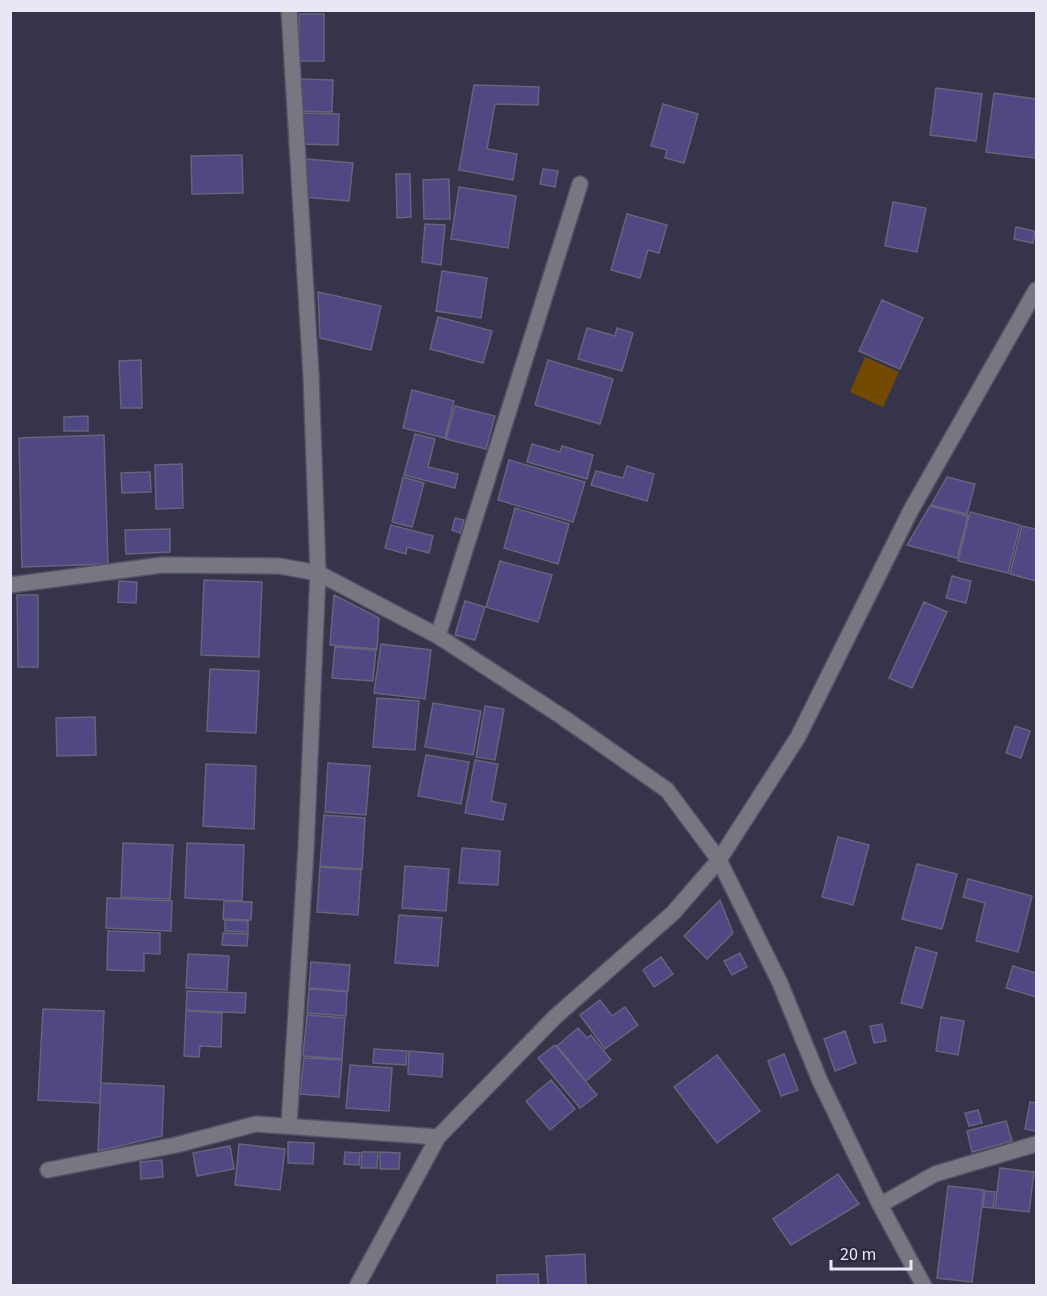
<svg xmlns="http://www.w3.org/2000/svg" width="1047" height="1296" font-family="'Source Sans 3',sans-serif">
<rect width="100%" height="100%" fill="#35344a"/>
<!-- water -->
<path fill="#734a00" d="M865 357 899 372 883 407 850 392Z"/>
<!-- building -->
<path fill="#4f4883" stroke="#65647c" stroke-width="1.5" d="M299 14H324V61H299Z
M301 79 333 80 332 112 300 111Z
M474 85 539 87 538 105 495 104 487 149 517 154 513 180 459 170Z
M936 88 982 94 976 141 930 135Z
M994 93 1036 99 1035 158 986 152Z
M663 104 698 114 684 163 665 158 667 150 651 146Z
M300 113 339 114 338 145 299 144Z
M242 155 243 193 192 194 191 156Z
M307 159 353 163 349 201 303 197Z
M543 169 558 171 555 187 540 184Z
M396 174H410L411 217 397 218Z
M449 179 450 219H424L423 180Z
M459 187 516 196 508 248 451 239Z
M893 202 926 208 917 252 885 246Z
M627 214 667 225 659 253 648 250 640 278 611 270Z
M425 224 445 225 441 265 422 262Z
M1016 227 1035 231 1033 243 1014 239Z
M442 271 487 278 481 318 436 311Z
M318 292 381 306 371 350 320 338Z
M882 300 923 318 900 369 859 351Z
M438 317 492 331 483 363 430 349Z
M587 328 615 336 617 328 633 333 622 371 578 359Z
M141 360 142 408H121L119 361Z
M548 360 613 379 600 424 535 405Z
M412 390 454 401 445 438 403 428Z
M455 406 495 416 486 449 446 439Z
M88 416V431H64V417Z
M415 434 435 439 428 467 458 474 455 488 404 475Z
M104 435 108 564 22 567 19 438Z
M532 444 560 452 562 446 593 455 587 479 527 462Z
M509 460 585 482 573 522 498 500Z
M182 464 183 508 156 509 155 465Z
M627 466 654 474 647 501 591 485 596 471 623 478Z
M150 472 151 492 122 493 121 473Z
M403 477 424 483 412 527 392 522Z
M947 477 975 484 967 514 931 505Z
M930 506 968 516 957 558 907 545Z
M515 508 569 524 558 564 504 548Z
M970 512 1020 525 1008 573 958 561Z
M455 518 464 520 460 533 452 530Z
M391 525 433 536 429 553 407 547 406 554 385 548Z
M1022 526 1036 529V581L1010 574Z
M170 529V552L126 554 125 530Z
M500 561 552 575 538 622 486 607Z
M952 576 971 581 966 603 946 598Z
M204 580 262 582 259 657 201 655Z
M119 581 137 582 136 603 118 602Z
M17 595H38V667H18Z
M334 595 379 618 377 649 330 645Z
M465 601 485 607 475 640 455 635Z
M924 602 947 612 912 688 889 678Z
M381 644 431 650 425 699 374 693Z
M335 647 376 650 373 681 332 678Z
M210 669 259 671 256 733 207 731Z
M377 698 419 701 415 750 373 747Z
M433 703 481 711 473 755 425 747Z
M485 706 504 709 495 760 476 757Z
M95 717 96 755 57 756 56 718Z
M1015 726 1030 731 1021 758 1006 753Z
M426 755 469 762 461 804 418 796Z
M475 760 498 764 491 801 506 804 503 820 465 813Z
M328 763 370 766 366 815 325 812Z
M206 764 256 766 254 829 203 826Z
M324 815 365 818 362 869 320 866Z
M838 837 869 845 853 905 822 897Z
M123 843 173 845 170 899 121 897Z
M187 843 244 845 242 901 185 898Z
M462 848 500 851 498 885 459 883Z
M917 864 957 874 942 929 902 919Z
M405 866 449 869 446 911 402 908Z
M320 867 361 870 358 915 317 912Z
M968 879 1032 896 1018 952 976 941 985 903 963 897Z
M107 898 172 901 171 931 106 928Z
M720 900 733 933 707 959 684 936Z
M224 901 252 902 251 920 223 919Z
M399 915 442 918 438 966 395 963Z
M225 920 248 921V932L225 931Z
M108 931 160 933V954L144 953V971L107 970Z
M223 933 248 934 247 946 222 945Z
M916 947 937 953 922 1008 901 1003Z
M740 953 747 967 732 975 724 961Z
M188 954 229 956 227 990 186 988Z
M661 957 673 974 654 987 643 970Z
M311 962 350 965 348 991 309 988Z
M1013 966 1036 973V997L1006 988Z
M309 989 347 992 346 1016 307 1013Z
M187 991 246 993 245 1013 186 1010Z
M600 1000 612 1016 625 1007 638 1025 605 1049 580 1015Z
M43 1009 104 1011 100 1103 38 1100Z
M186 1011 222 1013 221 1047 200 1046 199 1057 184 1056Z
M307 1015 345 1018 342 1059 303 1056Z
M941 1017 964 1021 958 1055 936 1051Z
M882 1024 886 1041 874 1043 870 1026Z
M578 1028 587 1038 591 1035 611 1060 586 1081 557 1046Z
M845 1031 856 1063 835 1071 824 1039Z
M555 1045 597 1095 580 1108 538 1058Z
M374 1049 407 1051 406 1065 373 1063Z
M409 1051 443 1054 442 1077 408 1074Z
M784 1054 798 1090 781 1096 768 1061Z
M717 1055 760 1111 717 1143 674 1087Z
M304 1058 342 1060 339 1097 300 1094Z
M350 1065 392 1068 389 1111 346 1108Z
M551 1080 575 1109 550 1130 526 1101Z
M101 1083 164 1086 162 1136 98 1151Z
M1030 1102 1036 1103V1131L1025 1129Z
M978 1110 982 1123 969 1126 965 1113Z
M1006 1121 1012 1141 972 1152 967 1131Z
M288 1142 314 1143 313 1164 288 1163Z
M239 1144 285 1149 280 1190 235 1185Z
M230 1146 234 1169 197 1176 193 1153Z
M345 1152 360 1153 359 1165 344 1164Z
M362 1152H378L377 1168H361Z
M380 1152 400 1153 399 1169H380Z
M162 1160 163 1177 141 1179 140 1162Z
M1000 1168 1034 1172 1029 1212 995 1208Z
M838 1174 859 1204 791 1245 773 1219Z
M948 1186 984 1190 972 1282 937 1278Z
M985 1191 995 1192 993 1208 983 1207Z
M585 1254 586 1286H548L546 1256Z
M538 1274 539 1286H497V1275Z"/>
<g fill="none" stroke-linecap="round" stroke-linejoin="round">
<defs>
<path id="minor" d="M289 10 311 375 318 573 306 849 289 1125
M10 585 162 565 279 566 318 573 438 636 561 716 667 790 719 860 780 983 820 1081 880 1205 924 1286
M438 636 580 184
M48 1170 176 1145 256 1124 438 1137
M880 1205 935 1174 1036 1144
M357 1286 438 1137 555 1017 673 913 719 860 798 737 911 510 1036 290"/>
</defs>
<!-- minor casing -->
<use href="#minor" stroke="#525166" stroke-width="18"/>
<!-- minor -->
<use href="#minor" stroke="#777782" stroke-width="15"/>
</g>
<!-- border -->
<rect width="1047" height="1296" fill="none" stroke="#e8e7f6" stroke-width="24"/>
<!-- scale -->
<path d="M831 1260v9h80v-9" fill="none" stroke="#e8e7f6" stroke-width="3"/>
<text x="840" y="1260" font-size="18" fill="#e8e7f6" stroke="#2b2a3f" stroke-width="4.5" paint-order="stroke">20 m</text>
</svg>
